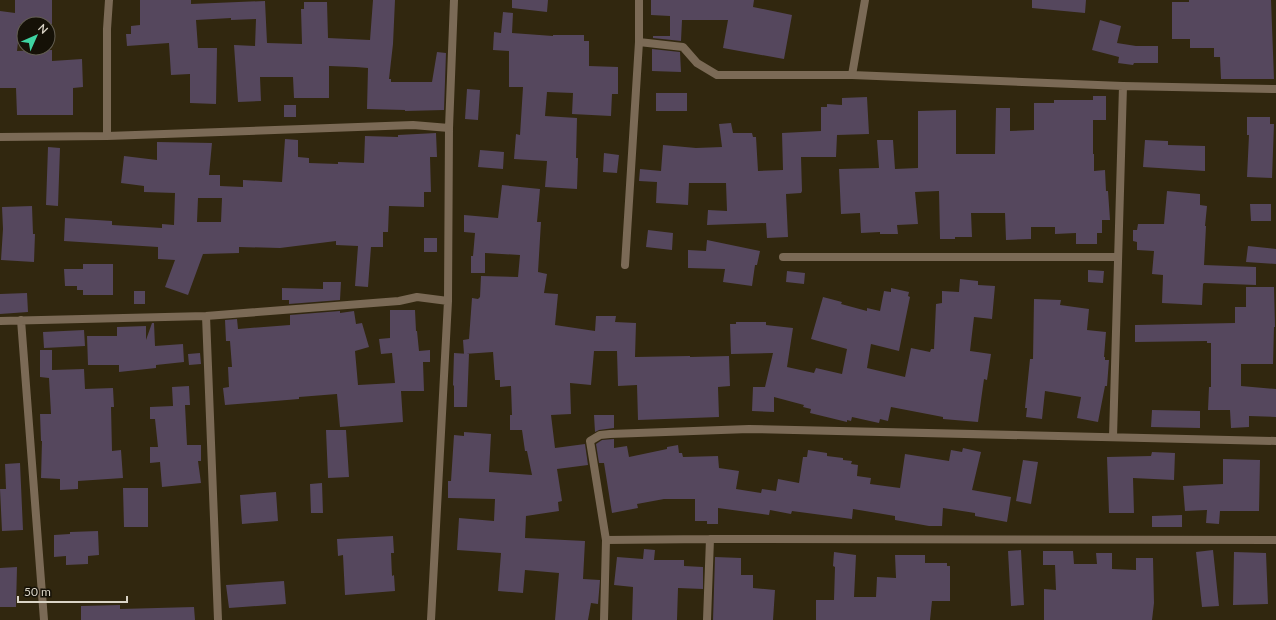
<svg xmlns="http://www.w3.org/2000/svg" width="1276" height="620" font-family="Lato,sans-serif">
<rect width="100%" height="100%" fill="#31270f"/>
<!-- building -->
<path fill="#55475d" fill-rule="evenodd" d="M15 0H52V24H20L17 51 52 50V61L82 59 83 87 73 88V115H17L16 88H0V11L15 13Z
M140 0H191V4L265 1 267 43 302 44 301 9H304V2H327L328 38 370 40 373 0H395L393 44 389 79H391V82H432L437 52 446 53 444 110 405 111V110L367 109 368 68 356 67 329 66V98H294L293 77H260L261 101 238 102 234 45 255 46 256 19 231 20V18L196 20 198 48H217L216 104 190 103V74L171 75 169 43 127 46 126 34H131V26L140 25Z
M512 0H548L547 12 512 8Z
M651 0H754L753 7 792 15 784 59 723 48 728 20H682L681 41 653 38V36H670V16L651 15Z
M1032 0H1086L1085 13 1032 8Z
M1189 0H1271L1274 79H1221L1220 57H1214V48H1190V39H1172V2H1189Z
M503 12 513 13 512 33 553 36V35H584V41H589V66L618 67V94H612L611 116 572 114 573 93 547 92 545 116 577 118 576 158H578L577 189 545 187 547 161 514 159 516 134 520 135 523 87H509V51L493 50 494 32 501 33Z
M1100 20 1121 26 1117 43 1136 46H1158V63H1134L1133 65 1118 63 1119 57 1092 50Z
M652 49 680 52 681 72 652 71Z
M467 89 480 90 478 120 465 119Z
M656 93H687V111H656Z
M1093 96H1106V120H1093V154H1094V171L1105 170 1106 191H1108L1110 220H1102V233H1097V244H1076V233L1055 234V227H1031V239L1006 240 1005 213H971L972 237H955V239H940L939 191 915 192 918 224 897 225 898 234H880V232L861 233 860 213 841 214 839 169 879 168 877 140H893L895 169 918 168V111L956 110V154H995L996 108H1010V131L1034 130V103H1054V100H1093Z
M867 97 869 134 837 135 836 157H801L802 191 801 193 786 194 788 237 767 238 766 223 707 225 708 210 727 211 726 183H689L688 205 656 203 657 182 639 181 640 169 661 171 663 145 696 148 722 147 719 124 731 123 733 133H752L753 137H756L758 171 783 170 782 133 821 131V107H827V104L842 105V98Z
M284 105H296V117H284Z
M1247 117H1270V124H1274L1272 178 1247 177 1249 135H1247Z
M436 133 437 157H430L431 192H424V207L389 206 388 232H383V247H371L368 287 355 286 358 246 336 245V241L280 248 239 247V253L203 254 188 295 165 287 175 260 158 259V247L64 241 65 218 112 221V225L162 228V224L174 225 175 193 144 192V186L121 183 124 156 157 160V142L212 143 209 175H220V186L243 187V180L282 182 285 139 298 140V157L309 158V163L338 164V162L364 163 365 136 398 137V135ZM198 198H222L221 222H197Z
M1145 140 1168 141V145L1205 146V171L1143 167Z
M48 147 60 148 58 206 46 205Z
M480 150 504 152 503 169 478 167Z
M604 153 619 155 617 173 603 172Z
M502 185 540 189 537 222H541L538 272 547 274 544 293 558 294 555 325 595 331 596 316H616L615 322 636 323 635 357 690 356V357L729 356 730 386 718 387 719 417 638 420 637 385 618 386 617 351H594L591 385 570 383 571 414 551 415 555 448 585 444 588 465 557 469 562 501 558 502 559 511 526 516 525 538 585 541 583 579 600 580 598 604 591 603 588 620H555L559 573 525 570 523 593 498 591 501 553 457 550 459 518 494 521 495 499 448 498V481H451L454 435 464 436V432L491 434 489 472 532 475 527 451H525L522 430H510V415H512L511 386 500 387V380H495L493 352 464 354 463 340 469 339 472 298 478 299 480 297 481 276 518 277 520 255 485 253V273H471V256H473L475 233 464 232V215L498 218Z
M1167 191 1200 194V205L1207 206 1205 226H1206L1204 265 1256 267V285L1204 283 1203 284 1202 305 1162 303 1163 275 1152 274 1154 251 1137 250V242L1133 241V230H1137L1138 224H1164Z
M1250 204H1271V221H1251Z
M32 206 33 234H35L34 262 1 260 3 229 2 207Z
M648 230 673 233 672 250 646 247Z
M424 238H437V252H424Z
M707 240 760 251 757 265H755L752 286 723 282 725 269 688 268V250L706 251Z
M1248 246 1276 249V264L1246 262Z
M83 264H113V295H83V290H77V286H65L64 269H83Z
M1088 270 1104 271 1103 283 1088 282Z
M787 271 805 273 804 284 786 282Z
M960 279 978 281V285L995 286 992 319 974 317 970 351 991 354 987 380 984 379 978 422 943 419V417L891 407 888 421 880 419 879 423 852 417 851 421 847 420V422L810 413 811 409 803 407 804 405 774 397V412L752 411 753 387H765L773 353 731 354 730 324H736V322H766V325L793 328 787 367 814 373 816 368 842 374 847 349 811 339 823 297 842 302 841 304 867 311V308L880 311 884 291 891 292V288L909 292 908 296 910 297 899 351 871 344 867 368 905 377 911 348 930 352 931 349H934L936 304 942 303V291L959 292Z
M323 282H341L340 300 289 304V300H282V288L323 289Z
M1246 287H1274L1275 327H1274L1273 364H1241V386L1276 389V417L1249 416V427L1231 428 1230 410H1208L1209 387H1211V343H1207V341L1135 342V325L1235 323V307H1246Z
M134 291H145V304H134Z
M27 293 28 312 0 314V294Z
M1034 299 1061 300 1060 305 1089 309 1087 330 1106 332 1104 357H1105V360H1109L1107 386H1105L1098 422 1077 418 1081 397 1045 391 1042 419 1026 417 1027 408H1025L1030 359H1033Z
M390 310H415L416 331H417L419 351 430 350V362H423L424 391H401L403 422 340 427 337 394 299 397V399L225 405 223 388 229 387 228 367H232L230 341H226L225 320 237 319 238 329 290 325V315L340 311V313L354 311 356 324 362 323 369 347 355 351 358 385 395 383 392 353 381 354 379 339 390 338Z
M152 323H154L155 346 183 344 184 362 156 365V368L119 372V365H88L87 336H117V327L146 326V340Z
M84 330 85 346 44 348 43 332Z
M40 350H52V370L84 369 85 389 113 388 114 407H111L112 451 121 450 123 478 78 481V489L60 490V479L41 478 42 441H41L40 414H51L49 378 40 377Z
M200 353 201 364 189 365 188 354Z
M454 353 469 354 467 407H454V386L453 385Z
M189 386 190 405H185L187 445H201V461H198L201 483 162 487 160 462 150 463V447H158L155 419H150V407L173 406 172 387Z
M1152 410 1200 411V428L1151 427Z
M594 415H614V428L599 430 595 432Z
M326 430H346L349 477 328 478Z
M614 439V448L627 446 629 457 667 449V447L678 445 679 453H682L683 457 718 456 719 468 739 471 736 489 761 493 762 489 776 491 778 479 799 483 803 457H807L808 450 827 453V456L843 458V460L852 461 851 464 858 465 857 476 871 478 870 484 900 488 905 454 949 461 951 450 962 452 963 448 981 452 972 490 1011 497 1007 522 975 516V513L943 508 942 526H929L895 520V516L853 509 852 519 792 511 791 514 770 510 769 515 718 508V524H707V521H695V499H664L637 504 638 508 612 513 604 463H599L596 444 602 440Z
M1152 452 1175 453 1174 480 1133 478 1134 513H1109L1107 457 1151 456Z
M1223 459 1260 460 1259 511H1220L1219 524 1206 523 1207 510 1185 511 1183 486 1223 484Z
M1023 460 1038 462 1031 504 1016 501Z
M20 463 23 530 2 531 0 489H6L5 464Z
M322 483 323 513H311L310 484Z
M123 488H148V527H124Z
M276 492 278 521 242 524 240 495Z
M1182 515V527H1152V516Z
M98 531 99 555 88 556V564L66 565V556L54 557V535L70 534V532Z
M393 536 394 553H391L392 576 394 575 395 591 345 595 343 555 338 556 337 539Z
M644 549 655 550 654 560H684V566L703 567V589L678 588 677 620H632L633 587 614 585 617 557 643 559Z
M1021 550 1024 605 1011 606 1008 551Z
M1213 550 1219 606 1202 607 1196 552Z
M1043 551H1073L1074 564H1097L1096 553H1112V569L1136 570V558H1153L1154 603 1152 620H1044V589L1056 590 1055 565H1043Z
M834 552 856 555 854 597H876L877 577 896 578 895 555H925V563H947V566H950V601H932L930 620H816V600H834L835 567 833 566Z
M1234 552 1266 553 1268 604 1233 605Z
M715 557 741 558V575H753V588L775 590 773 620H713Z
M17 567 16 607H0V568Z
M284 581 286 604 229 608 226 585Z
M120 605V609L194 607 195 620H81V606Z"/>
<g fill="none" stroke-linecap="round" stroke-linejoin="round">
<!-- street -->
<path stroke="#7b6a56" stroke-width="8" d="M865 0 852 75 1123 86 1276 89
M639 42 683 47 697 63 717 75H852
M107 136V29L109 0
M0 137 107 136 413 125 449 128
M783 257H1118
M625 265 639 42V0
M206 316 218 620
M21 320 44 620
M0 321 206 316 399 301 417 297 448 301
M1113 437 1123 86
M606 540 710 539 1276 540
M431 620 448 301 449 128 454 0
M604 620 606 540 590 441 600 435 610 434 749 429 1276 441
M707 620 710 539"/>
</g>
<!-- north arrow -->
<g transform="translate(36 36) rotate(45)"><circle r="19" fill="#151107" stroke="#645f53"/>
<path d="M0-3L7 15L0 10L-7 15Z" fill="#3fd4a2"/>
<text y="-6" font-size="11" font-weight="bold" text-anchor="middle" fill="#dad4c6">N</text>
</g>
<!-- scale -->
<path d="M18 596v6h109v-6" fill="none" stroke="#dad4c6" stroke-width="2"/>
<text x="24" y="596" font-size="12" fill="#dad4c6" stroke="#151107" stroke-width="3" paint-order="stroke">50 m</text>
</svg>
